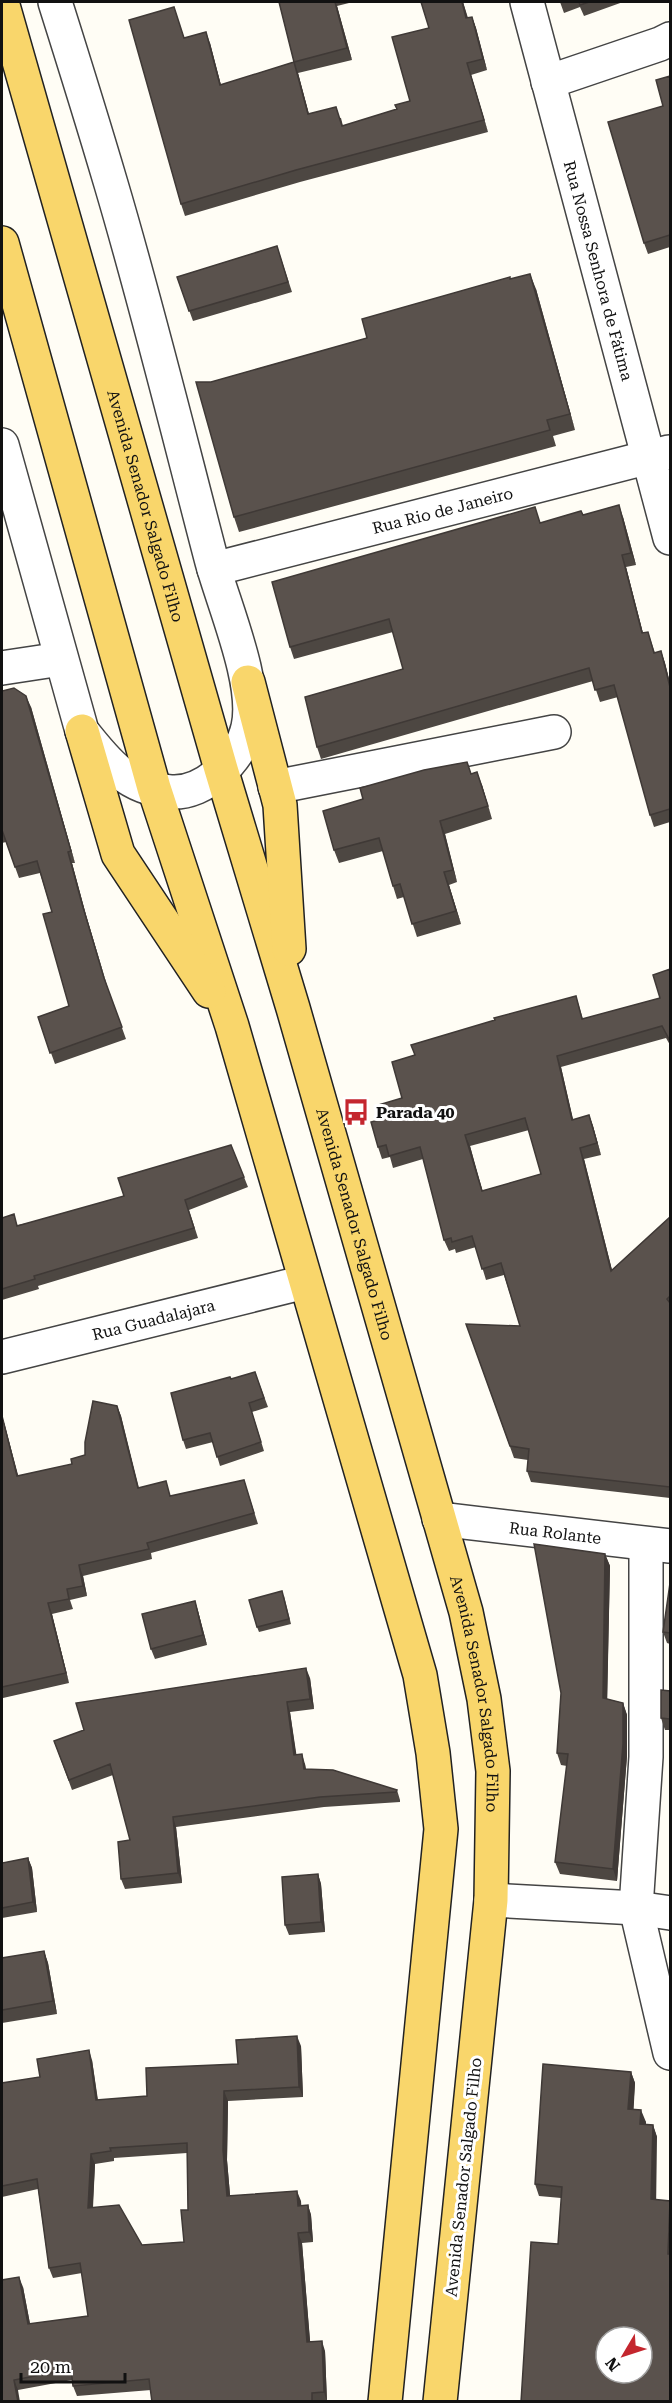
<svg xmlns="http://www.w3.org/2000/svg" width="672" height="2403" font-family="'Roboto Serif',serif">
<rect width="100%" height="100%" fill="#fffdf5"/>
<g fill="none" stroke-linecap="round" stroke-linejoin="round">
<defs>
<g id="minor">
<path id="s1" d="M527 2 670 538"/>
<path d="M548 82 660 44 670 39"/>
<path d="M2 445 82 731C107 763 128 789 171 792 205 794 241 759 248 727 258 684 224 606 212 562 179 436 148 309 111 184 93 123 74 62 55 2"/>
<path id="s2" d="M214 569 669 452"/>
<path d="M2 668 61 659"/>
<path d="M275 787 554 732"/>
<path id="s3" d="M2 1357 305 1282"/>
<path id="s4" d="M439 1519 670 1546"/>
<path d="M646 1544V1757L636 1908 670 2053"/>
<path d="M491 1900 636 1908 670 1913"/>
</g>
<g id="major">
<path id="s5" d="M2 2 221 769 293 1008 466 1612 484 1699 493 1771 491 1900 440 2402"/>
<path d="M2 243 154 788 232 1026 420 1675 433 1753 441 1829 385 2402"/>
<path d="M248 682 280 805 289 949"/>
<path d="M82 731 118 854 209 991"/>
</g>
</defs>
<!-- minor casing -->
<use href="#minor" stroke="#444" stroke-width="36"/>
<!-- major casing -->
<use href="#major" stroke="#222" stroke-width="36"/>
<!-- minor -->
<use href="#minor" stroke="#fff" stroke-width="33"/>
<!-- major -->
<use href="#major" stroke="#f9d66b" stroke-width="33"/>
</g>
<!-- wall -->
<path fill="#4d4742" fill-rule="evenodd" d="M279 2H353L337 6 352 60 298 73 309 114 341 118 343 126 397 109 410 101 429 28 421 2H463L468 18 472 17 476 28 487 70 471 75 488 132 300 182 185 216 181 204 174 7 184 38 210 43 221 85 294 62Z
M560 2H623L584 16 580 7 564 13Z
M670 76V247L648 254 644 243 663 106Z
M277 246 292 292 193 321 177 277Z
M511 279 536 289 575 430 553 436 556 446 239 532 234 517 211 382 367 338Z
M583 515 623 517 636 565 626 567 643 633 648 632 655 653 661 651 665 663 670 683V822L654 827 650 815 618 697 600 702 593 681 321 759 317 747 403 669 393 632 294 659 290 647 540 523Z
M2 691 31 707 75 863H72L86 915 108 989 126 1039 55 1064 38 1017 69 1006 52 912 40 873 19 878 6 842 2 843Z
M467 762 471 774 482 785 492 819 445 834 457 882 449 885 461 924 417 937 404 897 397 899 393 886 383 851 339 863 334 850 363 799Z
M670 969V1045L666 1038 561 1067 573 1120 589 1115 593 1126 601 1155 584 1159 612 1270 670 1217V1498L531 1482 527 1471 528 1460 514 1458 466 1324 520 1326 504 1275 486 1280 476 1247 456 1253 455 1249 449 1251 444 1240 423 1159 393 1168 390 1157 382 1159 378 1147 379 1120 402 1098 415 1055 576 996 583 1019 660 998ZM529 1130 541 1174 482 1191 470 1146Z
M244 1177 248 1187 189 1210 198 1238 38 1286 39 1289 2 1300V1218L18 1225Z
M255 1372 268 1407 252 1412 264 1451 220 1466 213 1442 186 1449 183 1440 231 1379Z
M117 1406 121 1416 139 1488 171 1496 244 1480 258 1524 151 1553 152 1559 83 1576 87 1596 70 1600 73 1609 52 1614 69 1683 3 1698 2 1694V1416L5 1426 18 1476 72 1464 85 1455Z
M605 1554 610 1566 607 1699 623 1703 627 1715V1756L617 1881 560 1874 555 1862 567 1766 561 1765 557 1753Z
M670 1583V1644L667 1643 663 1632Z
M284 1596 291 1624 259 1632 257 1627Z
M195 1601 198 1611 207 1645 155 1659 151 1649Z
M310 1678 314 1709 290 1712 296 1755 305 1764 306 1769 397 1790 400 1800V1802L324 1807 176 1827 182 1883 125 1889 121 1879 130 1840 113 1775 72 1790 54 1741Z
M670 1691V1730H665L661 1718Z
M28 1858 32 1868 37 1912 2 1918V1863Z
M318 1874 321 1884 325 1932 289 1935 285 1925Z
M44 1951 48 1963 57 2014 2 2023V1958Z
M301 2046 303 2097 228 2101 227 2160 230 2195 301 2201V2206L308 2205 311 2215 313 2242 302 2243 310 2342 325 2351 327 2402H152L151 2390 77 2396 73 2386 72 2380 18 2390 2 2402 23 2287 30 2324 88 2316 82 2273 53 2278 49 2268 38 2189 2 2197V2083L40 2077 92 2060 98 2100 147 2096 238 2064ZM187 2153 188 2210 184 2242 142 2245 93 2208 95 2164 114 2161V2158Z
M631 2072 635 2083 633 2110 646 2122V2124L653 2125 657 2137 561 2198 539 2196 535 2184Z"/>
<!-- shaded-wall -->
<path fill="#3f3936" d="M335 2 337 6 352 60 347 48Z
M462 2H463L471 30 466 18Z
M472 17 476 28 487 70 483 59Z
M206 32 210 43 224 97 220 85Z
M294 62 298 73 312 126 308 114Z
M467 63 471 75 488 132 484 120Z
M530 274 536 289 575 430 570 414Z
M619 505 623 517 636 565 631 553Z
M622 555 626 567 646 645 642 633Z
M661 651 665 663 670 683V687Z
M26 696 31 707 75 863 71 851Z
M477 772 482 785 492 819 488 806Z
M440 821 445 834 457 882 453 870Z
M68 852 72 863 86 915 108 989 82 904Z
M444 872 449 885 461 924 456 911Z
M557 1056 561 1067 576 1132 572 1120Z
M589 1115 593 1126 601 1155 597 1143Z
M465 1135 470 1146 486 1203 482 1191Z
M580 1148 584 1159 615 1282 611 1271Z
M117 1406 121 1416 141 1499 138 1488Z
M2 1416 5 1426 21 1486 17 1476Z
M605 1554 610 1566 607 1710 603 1698Z
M79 1565 83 1576 87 1596 83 1586Z
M195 1601 198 1611 207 1645 203 1635Z
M48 1603 52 1614 69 1683 66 1673Z
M306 1668 310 1678 314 1709 310 1699Z
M287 1702 290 1712 298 1765 294 1755Z
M623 1703 627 1715V1756L617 1881 613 1869Z
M302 1754 305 1764 307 1779 304 1769Z
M173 1817 176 1827 182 1883 178 1873Z
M28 1858 32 1868 37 1912 33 1902Z
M318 1874 321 1884 325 1932 321 1922Z
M44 1951 48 1963 57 2014 53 2001Z
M297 2036 301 2046 303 2097 299 2087Z
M89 2050 92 2060 99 2110 96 2100Z
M631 2072 635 2083 633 2121 628 2109Z
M224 2091 228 2101 227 2160 231 2206 227 2196 223 2150Z
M641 2110 646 2122 644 2136 640 2124Z
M653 2125 657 2137 656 2211 651 2199Z
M91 2154 95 2164 92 2218 88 2208Z
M297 2191 301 2201 302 2216 298 2206Z
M308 2205 311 2215 313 2242 309 2232Z
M670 2212V2261L668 2254Z
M298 2233 302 2243 311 2352 307 2342Z
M19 2277 23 2287 32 2334 28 2324Z
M322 2341 325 2351 327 2402 324 2392Z
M14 2380 18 2390 20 2402H18Z"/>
<!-- building -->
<path fill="#5a524d" stroke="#3f3936" stroke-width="1.5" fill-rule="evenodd" d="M279 2H335L347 48 294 62Z
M421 2H462L466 18 472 17 483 59 467 63 484 120 296 170 181 204 129 20 174 7 184 38 206 32 220 85 294 62 308 114 336 107 342 126 397 109 395 105 410 101 392 37 429 28Z
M579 2H589L580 5Z
M670 76V235L644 243 608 122 663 106 656 80Z
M277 246 288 282 189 311 177 277Z
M530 274 570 414 547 420 550 430 234 517 196 382H211L367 338 362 319 510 277V279Z
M619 505 631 553 622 555 642 633 648 632 654 653 661 651 670 687V809L650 815 614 685 595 690 589 668 317 747 305 697 403 669 389 619 290 647 272 582 535 507 540 523 581 511 583 515Z
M14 688 26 696 71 851 68 852 82 904 104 978 122 1027 50 1053 38 1017 69 1006 43 914 52 912 37 861 15 867 2 830V831V691Z
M467 762 471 774 477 772 488 806 440 821 453 870 444 872 456 911 412 924 400 884 393 886 379 838 334 850 323 811 363 799 360 788 424 770Z
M670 969V1041L662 1026 557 1056 572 1120 589 1115 597 1143 580 1148 611 1271 670 1217V1296L667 1299 670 1303V1487L527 1471 529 1449 510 1446 466 1324 520 1326 501 1263 482 1269 472 1236 452 1242 451 1238 444 1240 420 1147 389 1156 386 1145 378 1147 371 1122 379 1120 375 1106 402 1098 392 1062 415 1055 411 1045 495 1020 494 1018 576 996 582 1019 660 998 653 975ZM525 1118 541 1174 482 1191 465 1135Z
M231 1145 244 1177 185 1200 194 1228 34 1276 35 1279 2 1289V1218L14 1214 17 1226 124 1196 118 1178Z
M255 1372 264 1398 249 1403 261 1442 217 1457 210 1433 183 1440 171 1393 230 1377 231 1379Z
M93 1401 117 1406 138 1488 166 1481 170 1496 244 1480 254 1513 147 1543 149 1549 79 1565 83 1586 67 1589 69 1599 48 1603 66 1673 2 1687V1416L17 1476 72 1464 71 1459 85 1455V1442Z
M534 1544 605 1554 603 1698 623 1703V1744L613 1869 555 1862 568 1754 557 1753 561 1693Z
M670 1583V1633L663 1632Z
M282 1591 289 1619 257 1627 249 1600Z
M195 1601 203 1635 151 1649 142 1614Z
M306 1668 310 1699 287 1702 294 1755 302 1754 304 1769 333 1770 397 1790 396 1792 320 1797 173 1817 178 1873 121 1879 118 1842 130 1840 110 1764 69 1780 54 1741 84 1730 76 1703Z
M661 1690 670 1691V1719L661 1718Z
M28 1858 33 1902 2 1908V1863Z
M318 1874 321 1922 285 1925 282 1877Z
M44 1951 53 2001 2 2010V1958Z
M297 2036 299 2087 224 2091 223 2150 227 2196 297 2191 298 2206 308 2205 309 2232 298 2233 307 2342 322 2341 324 2392 312 2393V2402H152L149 2379 73 2386 71 2369 14 2380 18 2402H2V2280L19 2277 28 2324 88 2316 80 2263 49 2268 37 2179 2 2186V2083L40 2077 37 2059 89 2050 96 2100 147 2096 146 2068 238 2064 236 2040ZM187 2143 188 2210H181L184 2242 142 2245 119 2205 88 2208 91 2154 111 2151 110 2148Z
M543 2064 631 2072 628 2109 641 2110 640 2124 653 2125 651 2199 670 2201 668 2254H670V2402H521L531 2242 558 2244 562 2187 535 2184ZM606 2337H642V2373H606Z"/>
<!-- icons -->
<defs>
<symbol id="bus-bare" viewBox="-9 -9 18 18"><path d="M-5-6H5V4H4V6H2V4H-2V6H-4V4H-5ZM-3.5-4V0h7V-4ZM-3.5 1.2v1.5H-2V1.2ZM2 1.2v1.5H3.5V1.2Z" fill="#c4262e" stroke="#fff" stroke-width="2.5" paint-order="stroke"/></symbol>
</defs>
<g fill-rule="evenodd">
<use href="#bus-bare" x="337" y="1093" width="38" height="38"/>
</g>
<g text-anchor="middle" stroke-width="6" stroke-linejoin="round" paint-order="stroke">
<!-- street labels -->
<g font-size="16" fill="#111" stroke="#fff">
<text dy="6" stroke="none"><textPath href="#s1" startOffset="278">Rua Nossa Senhora de Fátima</textPath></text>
<text dy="6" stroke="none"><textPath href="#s5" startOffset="524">Avenida Senador Salgado Filho</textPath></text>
<text dy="6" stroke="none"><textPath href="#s2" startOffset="236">Rua Rio de Janeiro</textPath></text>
<text dy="6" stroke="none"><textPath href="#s5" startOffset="1272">Avenida Senador Salgado Filho</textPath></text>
<text dy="6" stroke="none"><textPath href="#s3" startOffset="156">Rua Guadalajara</textPath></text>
<text dy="6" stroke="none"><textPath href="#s4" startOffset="117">Rua Rolante</textPath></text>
<text dy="6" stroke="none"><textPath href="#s5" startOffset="1758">Avenida Senador Salgado Filho</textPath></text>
<text transform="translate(463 2177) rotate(-84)" y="6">Avenida Senador Salgado Filho</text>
</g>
<!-- poi labels -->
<g font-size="16" font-weight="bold" fill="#111" stroke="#fff" text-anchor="start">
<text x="376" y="1118">Parada 40</text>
</g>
</g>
<!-- border -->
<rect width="672" height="2403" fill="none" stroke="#111111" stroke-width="6"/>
<!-- north arrow -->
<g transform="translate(624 2355) rotate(231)"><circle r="28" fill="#ffffff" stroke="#a0a0a0" stroke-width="1.5"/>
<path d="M0-4.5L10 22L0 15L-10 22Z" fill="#c4262e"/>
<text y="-9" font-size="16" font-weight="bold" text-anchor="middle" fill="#111111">N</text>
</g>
<!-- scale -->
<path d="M21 2373v9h104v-9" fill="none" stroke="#111111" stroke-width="3"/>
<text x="30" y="2373" font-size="18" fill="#111111" stroke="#ffffff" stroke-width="4.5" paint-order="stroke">20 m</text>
</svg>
